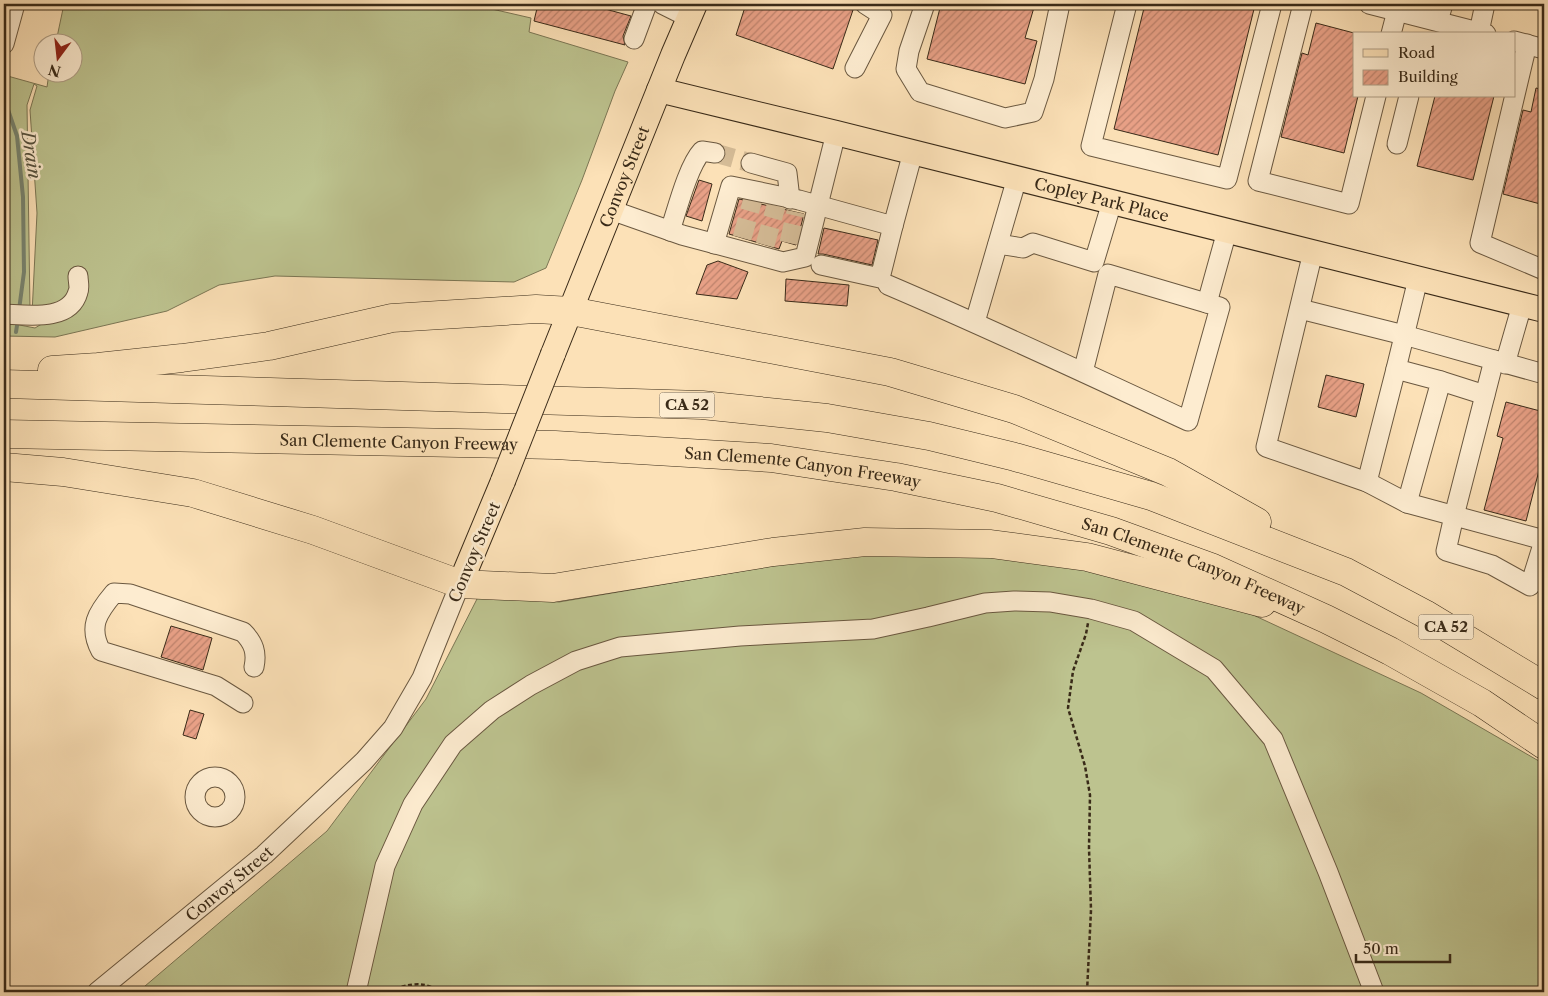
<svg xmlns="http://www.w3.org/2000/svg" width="1548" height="996" font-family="'Libre Caslon Text',serif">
<defs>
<pattern id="building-hatch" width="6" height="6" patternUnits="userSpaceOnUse" patternTransform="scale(1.25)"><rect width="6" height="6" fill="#e9a187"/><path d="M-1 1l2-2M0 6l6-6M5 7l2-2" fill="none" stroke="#be836d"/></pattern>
</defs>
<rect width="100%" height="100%" fill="#fce1b7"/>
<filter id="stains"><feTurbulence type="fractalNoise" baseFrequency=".004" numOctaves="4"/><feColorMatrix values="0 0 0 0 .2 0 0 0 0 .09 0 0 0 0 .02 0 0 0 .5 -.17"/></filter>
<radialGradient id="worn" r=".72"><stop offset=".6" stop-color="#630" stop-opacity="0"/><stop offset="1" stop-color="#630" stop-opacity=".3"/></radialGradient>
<!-- grass -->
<path fill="#bdc38f" stroke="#7b7654" d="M64 4H470L531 18 529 32 628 62 615 91 582 180 546 268 514 282 275 276 219 285 167 311 55 337 4 336V322L35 328 45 322 72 296 32 314 37 213 30 110 37 86 34 84 27 105 30 310 4 309V75L47 87 49 73 72 72V42H56Z
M963 549 1113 573 1251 614 1421 693 1544 764V992H138L327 831 426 699 478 597 559 602 825 557Z"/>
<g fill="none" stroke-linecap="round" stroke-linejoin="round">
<!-- stream -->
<path stroke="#77836f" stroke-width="4" d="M4 104H6L17 136 23 197 24 272 19 310
M16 332 18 319"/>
</g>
<!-- building -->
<path fill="url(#building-hatch)" stroke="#392a18" d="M538 4H594V6L631 16 623 36 625 45 534 21Z
M746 4H854V7L833 69 736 35Z
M941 4H1035L1025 38 1037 41 1025 84 927 59Z
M1145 4H1233L1254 9 1218 155 1114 129Z
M1316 23 1354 33V96H1358L1344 153 1281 137 1302 53 1308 55Z
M1536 88 1544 90V205L1503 194 1523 110 1531 112Z
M1435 96H1494L1473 180 1417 166Z
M699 180 712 184 702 221 686 216Z
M739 199 804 214 796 245 782 241 779 249 729 234Z
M824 228 878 240 872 265 823 254H818Z
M718 261 748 272 737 299 696 294 707 265Z
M786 279 849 285 847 306 785 301Z
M1326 375 1364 384 1356 417 1318 407Z
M1506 402 1544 412V451L1526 521 1484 510 1503 438 1497 436Z
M171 626 212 638 203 670 161 657Z
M190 710 204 714 196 739 183 735Z"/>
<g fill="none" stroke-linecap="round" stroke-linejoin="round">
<!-- minor-tunnel -->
<path stroke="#d5bc97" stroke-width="19" stroke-dasharray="19 9" stroke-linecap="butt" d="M715 153 751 163
M742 238 753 199
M789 243 796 212
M765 245 776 206"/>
<defs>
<g id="minor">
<path d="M662 4 688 17"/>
<path d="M925 4 909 51 906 69 920 92 1005 118 1033 112 1044 79 1060 4"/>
<path d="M1127 4 1091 146 1227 179 1272 4"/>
<path d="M1303 4 1258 181 1349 204 1376 96"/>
<path d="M1369 4 1486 34"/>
<path d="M1438 21 1443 4"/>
<path d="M1479 32 1485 4"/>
<path d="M1391 34 1397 11"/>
<path d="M634 39 647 4"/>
<path d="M1514 41 1544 49"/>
<path d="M4 44 15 4"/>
<path d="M1527 44 1480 243 1544 270"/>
<path d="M855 68 882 15 865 4"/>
<path d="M1397 144 1409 96"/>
<path d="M751 163 787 173 790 199"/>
<path d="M611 210 682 235 783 262 805 257 836 133"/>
<path d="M670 231C677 210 688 166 702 151L715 153"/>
<path d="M714 244 731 186 799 200 893 226 913 152"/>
<path d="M998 244 1023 248 1033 243 1094 262 1112 202"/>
<path d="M1313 252 1266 447 1367 482 1407 503 1441 381 1396 369 1418 279"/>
<path d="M821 265 880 278 893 226"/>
<path d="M888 285C989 328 1089 375 1188 421L1220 307 1108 274 1083 372"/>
<path d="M1207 303 1227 231"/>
<path d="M1300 309 1404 335 1544 374"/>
<path d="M4 314C27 315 70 322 78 292 80 288 78 281 78 276"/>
<path d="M975 322 1017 178"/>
<path d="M1494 360 1454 516 1446 551 1492 565 1530 586 1544 541"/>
<path d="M1505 364 1522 305"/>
<path d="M1441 381 1485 395"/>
<path d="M1367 482 1396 369"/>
<path d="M1407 503 1544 540"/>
<path d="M243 703 216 686 101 651C88 627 97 613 114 593L130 594 243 632C254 643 257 653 254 667"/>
<circle cx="215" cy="797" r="20"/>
<path id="s1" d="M97 992 264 855 364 761 393 728 422 678 460 584"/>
<path d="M356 992 385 866 413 804 453 744 492 710 531 685 576 661 620 647 740 636 873 629 928 617 985 603 1014 601 1050 602 1091 609 1134 621 1214 669 1273 739 1328 872 1374 992"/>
</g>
<g id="major">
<path id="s2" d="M659 90 836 133 1544 310"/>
<path id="s3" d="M553 354 673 55 695 4"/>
<path d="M460 584 503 481"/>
</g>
<g id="highway">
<path d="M52 370 98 367 182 358 269 346 392 318 536 309 571 311 890 372 1014 409 1168 472 1257 522"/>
<path d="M4 384 702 405 827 418 929 436 1015 457 1151 496 1346 572 1425 614 1544 686"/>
<path id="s4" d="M4 434 555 445 771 458 896 477 997 498 1111 531 1213 568 1326 619 1390 651 1482 703 1544 745"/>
<path d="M4 467 63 472 193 493 313 530 460 584 553 588 773 552 865 542 991 544 1087 557 1262 603"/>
</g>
</defs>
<!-- minor casing -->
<use href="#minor" stroke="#6a5840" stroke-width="21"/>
<!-- major casing -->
<use href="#major" stroke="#392a18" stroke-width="26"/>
<!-- highway casing -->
<use href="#highway" stroke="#392a18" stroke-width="29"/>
<!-- path -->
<path stroke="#392a18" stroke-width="2.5" stroke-dasharray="4 2.5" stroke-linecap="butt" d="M398 992 401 987C419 982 426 984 443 992
M1087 992 1091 910 1089 848 1090 795 1085 766 1068 708 1073 671 1086 634 1088 623"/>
<!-- minor -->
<use href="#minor" stroke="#fdecd0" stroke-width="19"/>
<!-- major -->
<use href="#major" stroke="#fce1b7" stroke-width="24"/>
<!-- highway -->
<use href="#highway" stroke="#fce1b7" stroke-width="28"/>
<defs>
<path id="major-bridge" d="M503 481 553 354"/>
</defs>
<!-- major-bridge casing -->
<use href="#major-bridge" stroke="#392a18" stroke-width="26" stroke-linecap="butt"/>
<!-- major-bridge -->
<use href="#major-bridge" stroke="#fce1b7" stroke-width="24"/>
</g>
<g text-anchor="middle" stroke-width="5" stroke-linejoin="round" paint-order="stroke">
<!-- shield labels -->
<g fill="#fdecd0" stroke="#74644f" stroke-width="1">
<rect x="659.5" y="392.5" width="55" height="25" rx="4"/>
<rect x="1418.5" y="614.5" width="55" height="25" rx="4"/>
</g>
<g font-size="15" font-weight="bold" fill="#392a18">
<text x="687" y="410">CA 52</text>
<text x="1446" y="632">CA 52</text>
</g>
<!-- street labels -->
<g font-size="16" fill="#392a18" stroke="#fdecd0">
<text dy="6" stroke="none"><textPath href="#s3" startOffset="191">Convoy Street</textPath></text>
<text dy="6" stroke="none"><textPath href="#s2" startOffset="456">Copley Park Place</textPath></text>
<text dy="6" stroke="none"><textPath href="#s4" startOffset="395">San Clemente Canyon Freeway</textPath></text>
<text dy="6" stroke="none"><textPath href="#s4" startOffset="800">San Clemente Canyon Freeway</textPath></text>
<text transform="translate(474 552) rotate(-67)" y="6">Convoy Street</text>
<text dy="6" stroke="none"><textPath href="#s4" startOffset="1205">San Clemente Canyon Freeway</textPath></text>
<text dy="6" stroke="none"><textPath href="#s1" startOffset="171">Convoy Street</textPath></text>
</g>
<!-- water labels -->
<g font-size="18" font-style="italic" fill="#534f3c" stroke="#fdecd0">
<text transform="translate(31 155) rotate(81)" y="6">Drain</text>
</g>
</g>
<!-- margin -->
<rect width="1548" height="996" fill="none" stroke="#fce1b7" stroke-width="20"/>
<rect x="5" y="5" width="1538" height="986" fill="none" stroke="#392a18" stroke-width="2.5"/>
<rect x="10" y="10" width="1528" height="976" fill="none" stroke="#392a18"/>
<!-- legend -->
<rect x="1353" y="32" width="162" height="65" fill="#fdecd0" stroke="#af9e86"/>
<rect x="1363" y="49" width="25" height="8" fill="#fce1b7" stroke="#af9e86"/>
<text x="1398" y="58" font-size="15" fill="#392a18">Road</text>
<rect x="1363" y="70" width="25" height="15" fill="url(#building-hatch)" stroke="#af9e86"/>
<text x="1398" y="82" font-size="15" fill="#392a18">Building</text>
<!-- north arrow -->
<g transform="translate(58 58) rotate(195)"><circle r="24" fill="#fdecd0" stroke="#af9e86"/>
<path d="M0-4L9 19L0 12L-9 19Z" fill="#8f2418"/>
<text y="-8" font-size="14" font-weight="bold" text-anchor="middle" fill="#392a18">N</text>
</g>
<!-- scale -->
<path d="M1356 954v8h94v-8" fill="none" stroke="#392a18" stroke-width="2.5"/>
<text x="1363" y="954" font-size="15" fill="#392a18" stroke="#fdecd0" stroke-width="4" paint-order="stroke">50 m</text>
<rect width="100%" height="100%" filter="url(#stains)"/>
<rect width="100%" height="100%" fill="url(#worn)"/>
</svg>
